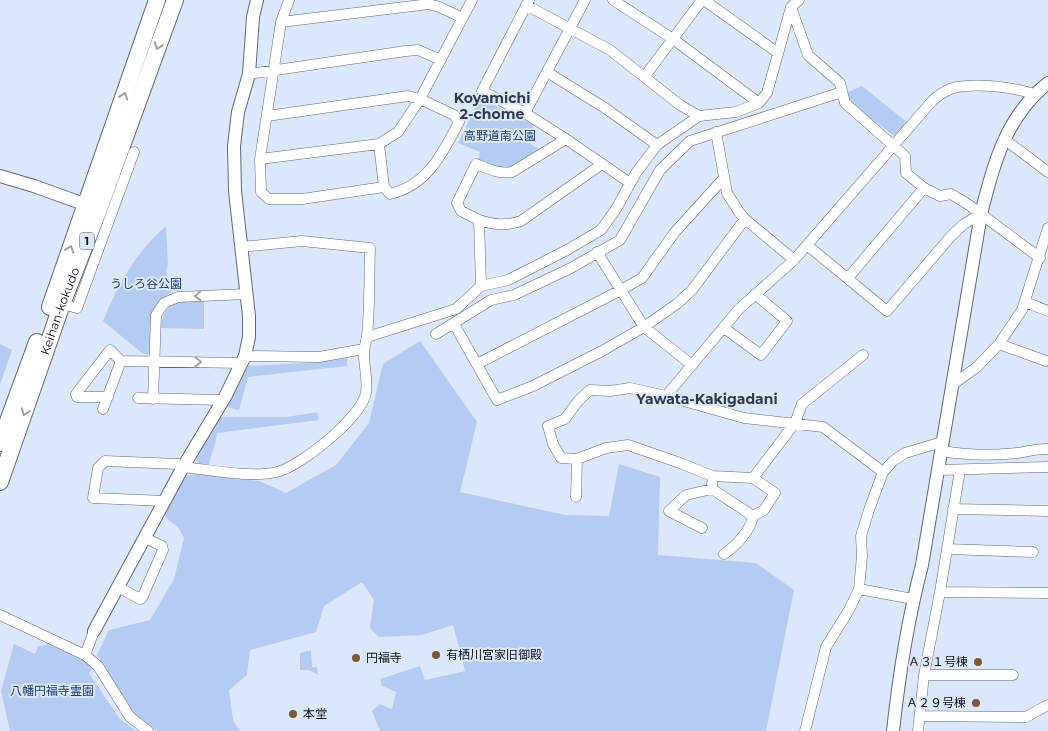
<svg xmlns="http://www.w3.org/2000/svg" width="1048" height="731" font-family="Montserrat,'Noto Sans JP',sans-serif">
<rect width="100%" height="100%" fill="#dbe7fc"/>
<!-- green -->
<path fill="#b4cbf4" d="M862 86 908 123 896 137 849 103 846 93Z
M480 98 534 125 526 141 540 150 512 168 502 170 478 160 480 152 458 143Z
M166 226 168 264 166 271 171 292 162 299 152 314 149 355 142 353 103 321C119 283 135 253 166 226Z
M204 301V329L161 328C165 298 179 302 204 301Z
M420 341 477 422 460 492 565 515 609 516 619 464 660 477 658 555 756 563 794 590 766 731H380L372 711 380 704 392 709 396 692 382 686 380 679 420 666 425 680 465 671 453 625 422 635 379 637 370 628 374 600 362 582 324 606 316 632 250 650 247 675 229 690 233 720 240 731H157L130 714 109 673 97 655 109 630 150 620 174 579 184 538 178 527 166 518 165 513 186 476 196 474 259 481 286 493 336 465 369 423 383 364Z
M0 344 12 350 0 385Z
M347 358V366L248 377 239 410 230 408 227 405 244 369 248 366 322 362Z
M317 412 319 420 217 433C216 445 211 454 209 465L198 464 196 458 219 419 221 417H287Z
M47 643 87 662 93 669 89 673 119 718 136 731H10L1 691 14 644 35 654 38 646 46 645Z
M311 650 312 667H317L318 675 309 670H300V653Z"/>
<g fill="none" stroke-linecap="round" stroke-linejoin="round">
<defs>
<path id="minor" d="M289 0 281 22 260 159 261 192 269 199H302L384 187
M529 0 482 91 525 113 566 139 630 183
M613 0 673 39 759 103
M704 0 778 53
M526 5 610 50 680 105 699 116
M791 7 808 55 840 83 845 103 905 156 906 173 924 188 940 196 951 194 969 205 1040 258
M281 22 429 4 439 7 463 18
M547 72 605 108 657 145
M249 74 406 51 418 50 441 60
M645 76 702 0
M525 113 585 0
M267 116 408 96 420 99 454 115 459 122C442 154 428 185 390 194L384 187 379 144
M1004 139 1048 172
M260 159 379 144 398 132 420 99 472 0
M479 220C494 225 506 226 521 221L602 164
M807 245 887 311 952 235 964 224 981 214
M597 252 644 327 692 365
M794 260 933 100C940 94 947 89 957 87 979 83 1012 87 1034 94
M848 278 924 188
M481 286 479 220 461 211 457 203 476 164C489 169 498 174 512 172L566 139
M1025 302 1048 311
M62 304 77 308 134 152
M454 324 497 400 533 386 602 351 644 327 678 303 692 290 745 219
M724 328 761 355 787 321 755 294
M436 334 491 300 514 295 571 268 620 240 660 170 690 141 842 92
M367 337 456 309 481 286 508 280 567 250 601 230 616 209 636 173 657 145 699 116 736 112 759 103 767 93 791 7 799 0
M999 344 1046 361
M863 355 802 404 795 423 753 478 712 476 680 463 628 445 606 448 577 459 561 458 553 444 548 426 565 419 578 401 590 390 610 391 630 388 666 396 744 418 823 427 883 472
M245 356 319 357 364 349
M477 364 621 290 642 278 675 232 724 178
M952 385 977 367 999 344 1022 310 1048 228
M666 396 739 309 794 260 745 219 739 212 727 193 716 132
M108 397H77L76 394 110 350 121 361
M138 398 223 400
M153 399 156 315 164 303 178 297 247 294
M103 409 121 361 242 363
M941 451C966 455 991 456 1017 453 1028 452 1037 448 1048 449
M938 470 1048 467
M712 483V489L753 516
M576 497 577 459
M165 501 93 498 98 468 105 461 178 464 183 467C210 470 251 478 277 472 301 466 361 418 366 393 368 380 364 367 364 355 364 348 366 342 367 336 370 307 369 277 370 248L302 241 241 247
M953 509 1048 511
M702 528 669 511 686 495 712 489
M947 549 1033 552
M724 554C736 546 751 530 753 516L764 510 775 493 753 478
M118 587 140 599 142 598 163 550 162 546 145 538
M859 589 913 599
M940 592 1048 593
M0 615 85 655 98 666 130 717 148 731
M85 655 94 631
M924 675H1013
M920 716 1026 717 1048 705
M805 731 826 647 849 610 859 589 862 556 861 536 869 510 883 472 893 461 905 453 942 442
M918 731 924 675 940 592 960 470"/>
<path id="tertiary" d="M0 176 34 186 92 207
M94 631 183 467 225 397 245 356 249 337V316L235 191 234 146 238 112 249 74 253 17 257 0
M893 731C899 675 908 619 922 565L981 214C993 165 1006 116 1048 83"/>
<g id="trunk">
<path d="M50 307 157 0"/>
<path d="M0 443 37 342"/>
<path id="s1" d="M0 482 62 304 99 209 175 0"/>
</g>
</defs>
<!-- minor casing -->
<use href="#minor" stroke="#5e687b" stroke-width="11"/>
<!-- tertiary casing -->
<use href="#tertiary" stroke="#5e687b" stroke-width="14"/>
<!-- trunk casing -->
<use href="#trunk" stroke="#5e687b" stroke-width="18"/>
<!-- minor -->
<use href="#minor" stroke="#fff" stroke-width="10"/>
<!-- tertiary -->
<use href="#tertiary" stroke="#fff" stroke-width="12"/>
<!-- trunk -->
<use href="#trunk" stroke="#fff" stroke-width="16"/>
</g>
<!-- one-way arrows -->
<defs><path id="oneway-chevron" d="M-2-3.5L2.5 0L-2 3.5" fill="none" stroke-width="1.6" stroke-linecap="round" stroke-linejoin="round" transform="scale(1.25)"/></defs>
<g stroke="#9fa0a3">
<use href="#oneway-chevron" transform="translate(158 46) rotate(110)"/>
<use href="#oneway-chevron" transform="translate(124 96) rotate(-71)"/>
<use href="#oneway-chevron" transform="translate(70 249) rotate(-71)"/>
<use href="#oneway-chevron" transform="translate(198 296) rotate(177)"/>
<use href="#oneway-chevron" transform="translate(198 362) rotate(1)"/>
<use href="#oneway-chevron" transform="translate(25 412) rotate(109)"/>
</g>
<!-- markers -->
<g fill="#7b5a30" stroke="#dbe7fc" stroke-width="2">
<circle cx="436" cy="655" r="5"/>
<circle cx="356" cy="658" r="5"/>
<circle cx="978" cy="662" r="5"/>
<circle cx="976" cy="703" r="5"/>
<circle cx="293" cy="714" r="5"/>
</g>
<g text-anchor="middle" stroke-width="4" stroke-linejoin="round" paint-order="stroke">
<!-- shield labels -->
<rect fill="#dbe7fc" stroke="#4c525d" stroke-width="1" x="79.5" y="232.5" width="15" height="17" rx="4"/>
<g font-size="11" font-weight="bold" fill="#0e1219">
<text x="87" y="245">1</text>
</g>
<!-- park labels -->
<g font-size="12" fill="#1d3c7a" stroke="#dbe7fc">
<text x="500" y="140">高野道南公園</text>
<text x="146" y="288">うしろ谷公園</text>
<text x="52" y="695">八幡円福寺霊園</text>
</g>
<!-- street labels -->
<g font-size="12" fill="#0e1219" stroke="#dbe7fc">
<text dy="4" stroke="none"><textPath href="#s1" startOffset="181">Keihan-kokudo</textPath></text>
</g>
<!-- poi labels -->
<g font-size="12" fill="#0e1219" stroke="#dbe7fc" text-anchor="start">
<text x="446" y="659">有栖川宮家旧御殿</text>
<text x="366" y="662">円福寺</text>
<text x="968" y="666" text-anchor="end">Ａ３１号棟</text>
<text x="966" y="707" text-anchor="end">Ａ２９号棟</text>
<text x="303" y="718">本堂</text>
</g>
<!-- neighbourhood labels -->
<g font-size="14" font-weight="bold" fill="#313a4b" stroke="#dbe7fc">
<text x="492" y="103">Koyamichi<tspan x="492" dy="16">2-chome</tspan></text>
<text x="707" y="404">Yawata-Kakigadani</text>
</g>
</g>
</svg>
